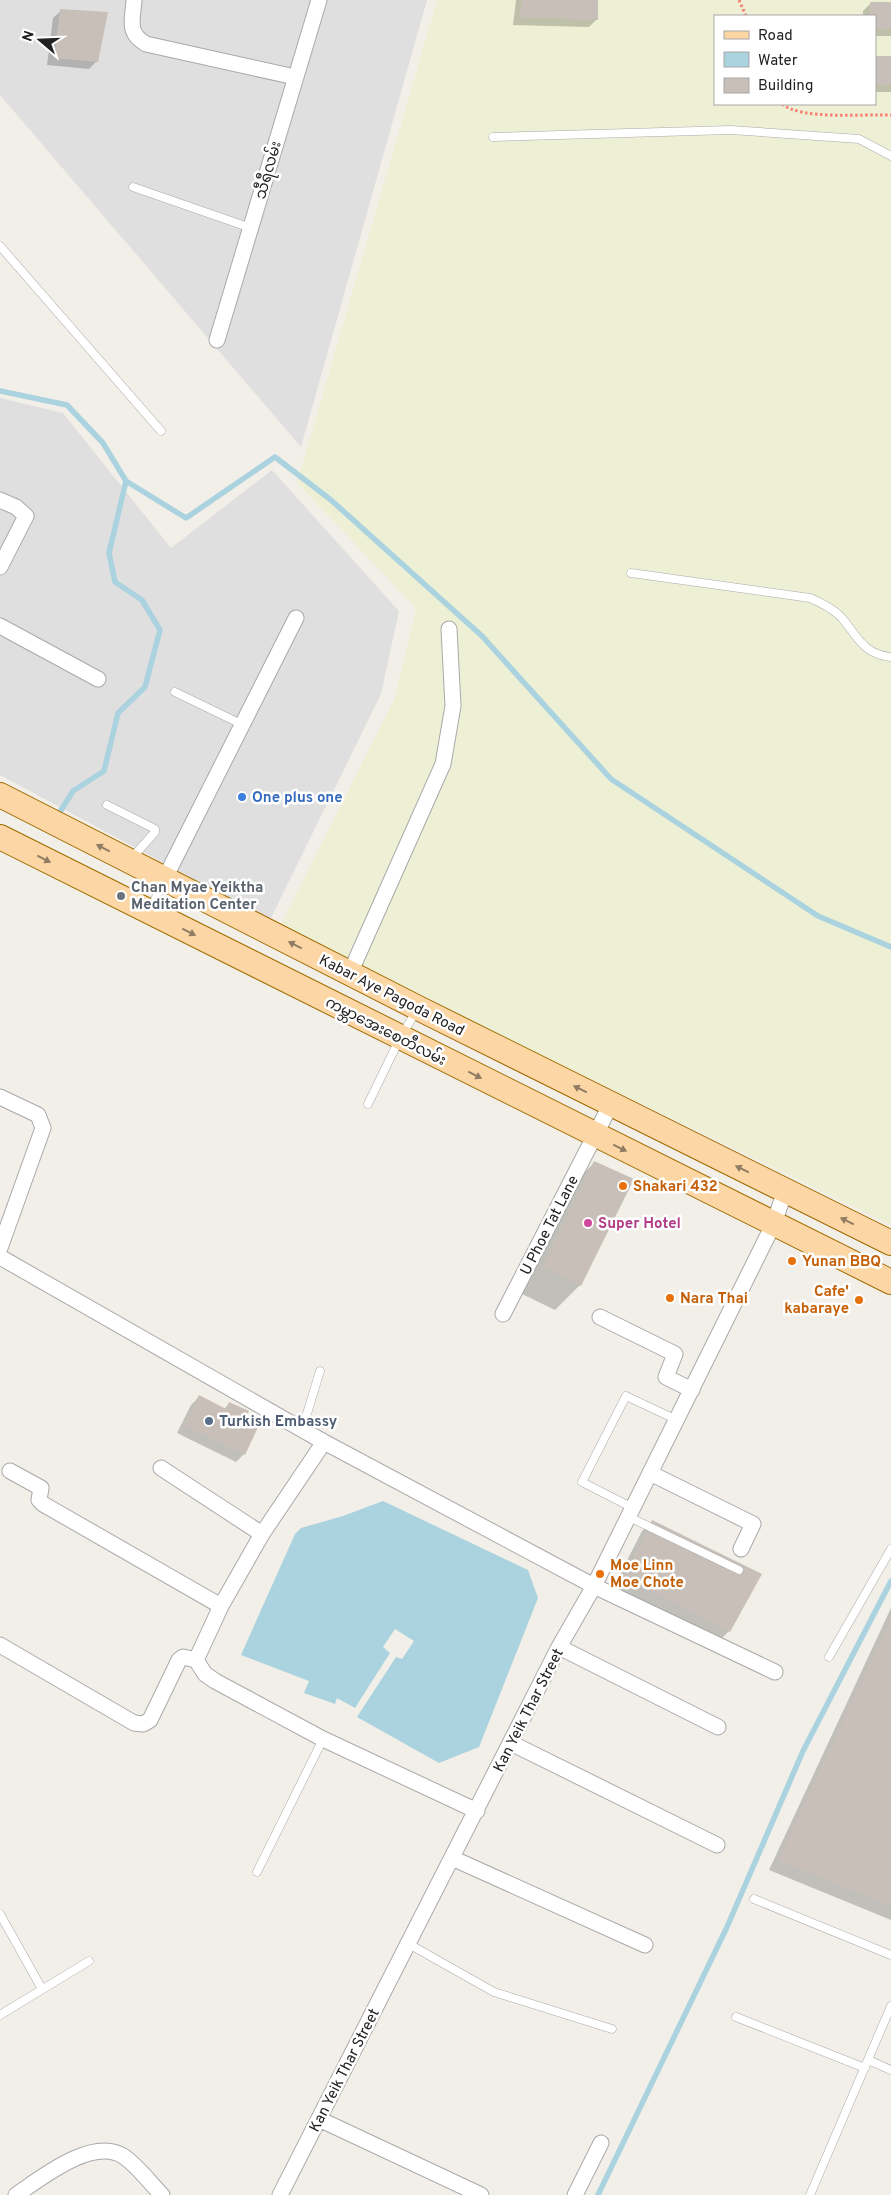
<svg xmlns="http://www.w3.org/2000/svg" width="891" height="2195" font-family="Overpass,'Noto Sans Myanmar',sans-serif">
<rect width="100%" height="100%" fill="#f2efe9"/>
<!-- residential -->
<path fill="#e0dfdf" d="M0 0H427L301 447 0 95Z
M0 398 63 413 171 548 272 470 399 611 381 694 270 920 0 775Z"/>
<!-- farmland -->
<path fill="#eef0d5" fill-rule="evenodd" d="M437 0H891V1225L279 928 395 698 416 608 297 483ZM715 16H875V104H715Z"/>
<!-- water -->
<path fill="#aad3df" d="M383 1501 528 1570 538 1598 479 1747 439 1763 357 1717 396 1657 402 1659 414 1641 395 1629 383 1647 390 1653 355 1708 337 1698 335 1704 304 1693 309 1681 241 1655 295 1534 301 1528 343 1516Z"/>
<!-- shadow -->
<path fill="#0003" d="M516 0H596L597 19 589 27 513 25Z
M871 3H891V36H875V16H863V11Z
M61 11 97 61 89 69 47 65 53 18Z
M875 58H891V92H875Z
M594 1163 580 1285 555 1310 518 1292 569 1188Z
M199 1397 224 1409 230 1403 244 1419V1454L236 1462 177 1433 191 1405Z
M653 1521 729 1631 719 1641 614 1586 642 1531Z
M891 1608V1920L769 1870Z"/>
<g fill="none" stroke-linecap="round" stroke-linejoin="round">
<!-- stream -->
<path stroke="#aad3df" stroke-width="5.5" d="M0 391 67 405 103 443 126 481 109 553 115 582 142 600 160 630 145 687 118 713 104 771 73 791 58 815
M126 481 186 518 275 457 331 500 482 636 611 779 818 916 891 947
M598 2195 727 1927 803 1751 891 1581"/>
</g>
<!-- building -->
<path fill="#c7bfb8" d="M522 0H598V20L520 17Z
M870 2H891V29H875V16H870Z
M60 9 108 12 98 62 54 58Z
M875 56H891V85H875Z
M594 1161 634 1179 581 1286 542 1267Z
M199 1395 226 1409 229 1402 249 1411 245 1418 259 1425 245 1455 184 1425Z
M652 1520 762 1574 730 1632 624 1576Z
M891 1618V1906L778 1860Z"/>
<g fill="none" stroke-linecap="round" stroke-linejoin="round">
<defs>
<path id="lane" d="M493 137 731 130 859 139 891 156
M133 187 251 228
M0 246 161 431
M631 573 810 598C822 603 832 608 841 617 858 636 862 654 891 657
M175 692 241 724
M107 805 155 829V832L131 859
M150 910 164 881
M368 1104 400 1038 417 1010
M302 1430 320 1371
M631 1507 582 1482 626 1396 677 1420
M627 1516 739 1570
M829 1657 891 1549
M257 1872 323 1739
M754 1899 891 1955
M0 1914 42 1989
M407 1943 494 1992 612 2029
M0 2015 89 1961
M736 2017 865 2068
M868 2060 891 2070
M810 2195 891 2006"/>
<path id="street" d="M134 0C133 20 126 32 146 44L295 77
M217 340 319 0
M0 500 16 507 26 516 0 567
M0 626 98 679
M164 880 296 618
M350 973 443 764 453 706 449 629
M0 1097 38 1115 43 1128 0 1248
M0 1257 324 1442 594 1586 775 1672
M503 1314 611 1104
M600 1317 675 1354 666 1377 692 1390
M161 1468 262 1534
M10 1471 41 1488 39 1500 43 1504 221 1606
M650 1473 753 1524 741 1549
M0 1645 134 1723 143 1724 150 1720 179 1660 183 1657 196 1660 205 1674 215 1681 323 1739 477 1811
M559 1647 718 1727
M196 1660 221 1606 262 1534 324 1442
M511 1743 717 1845
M452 1858 645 1945
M319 2119 481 2195
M16 2195C41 2178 92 2137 123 2156 137 2165 150 2183 162 2195
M280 2195 559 1647 594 1586 774 1223 785 1191
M575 2195 601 2143"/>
<path id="primary" d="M0 795 418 1008 891 1243
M0 837 891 1282"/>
</defs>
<!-- lane casing -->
<use href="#lane" stroke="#a9a9a9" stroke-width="9"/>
<!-- street casing -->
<use href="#street" stroke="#a9a9a9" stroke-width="17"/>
<!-- primary casing -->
<use href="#primary" stroke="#a06b00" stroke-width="26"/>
<!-- path -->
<path stroke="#fa8072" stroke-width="3" stroke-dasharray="2.5 2.5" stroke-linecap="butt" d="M739 0 746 16
M782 104C801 120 864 114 891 115"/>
<!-- lane -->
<use href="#lane" stroke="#fff" stroke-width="8"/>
<!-- street -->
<use href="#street" stroke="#fff" stroke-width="15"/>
<!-- primary -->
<use href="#primary" stroke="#fcd6a4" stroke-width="24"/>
</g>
<!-- one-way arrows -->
<defs><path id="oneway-solid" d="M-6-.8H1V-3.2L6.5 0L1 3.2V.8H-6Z" transform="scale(1.25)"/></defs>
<g fill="#8f7c63">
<use href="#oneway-solid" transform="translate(103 848) rotate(-153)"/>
<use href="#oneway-solid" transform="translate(44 859) rotate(27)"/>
<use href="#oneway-solid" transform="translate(189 932) rotate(27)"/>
<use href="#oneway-solid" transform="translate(295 945) rotate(-153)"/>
<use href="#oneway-solid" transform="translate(475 1075) rotate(27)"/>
<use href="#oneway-solid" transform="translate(580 1089) rotate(-154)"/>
<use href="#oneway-solid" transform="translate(620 1148) rotate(26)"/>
<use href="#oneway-solid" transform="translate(742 1169) rotate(-154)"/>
<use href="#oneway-solid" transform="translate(847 1221) rotate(-154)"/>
</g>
<!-- markers -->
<circle fill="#3f7fe0" stroke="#fff" stroke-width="2" cx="242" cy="797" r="5"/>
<circle fill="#6b7280" stroke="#fff" stroke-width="2" cx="121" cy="896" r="5"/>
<g fill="#e8710a" stroke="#fff" stroke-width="2">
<circle cx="623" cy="1186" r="5"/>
<circle cx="792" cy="1261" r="5"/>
<circle cx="670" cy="1298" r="5"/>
<circle cx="859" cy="1300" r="5"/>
<circle cx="600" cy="1574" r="5"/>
</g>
<circle fill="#d1479c" stroke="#fff" stroke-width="2" cx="588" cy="1223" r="5"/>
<circle fill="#5c6f8a" stroke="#fff" stroke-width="2" cx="209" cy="1421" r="5"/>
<g text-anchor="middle" stroke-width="5" stroke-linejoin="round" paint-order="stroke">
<!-- street labels -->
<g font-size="15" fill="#222" stroke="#fff">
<text transform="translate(268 170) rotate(-74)" y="5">သီရီလမ်း</text>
<text transform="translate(392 995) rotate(27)" y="5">Kabar Aye Pagoda Road</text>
<text transform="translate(386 1031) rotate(27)" y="5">ကမ္ဘာအေးစေတီလမ်း</text>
<text transform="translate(549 1225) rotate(-63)" y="5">U Phoe Tat Lane</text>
<text transform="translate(528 1710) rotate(-63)" y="5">Kan Yeik Thar Street</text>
<text transform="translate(344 2070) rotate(-63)" y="5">Kan Yeik Thar Street</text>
</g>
<!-- shop labels -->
<g font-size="15" font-weight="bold" fill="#366cbe" stroke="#fff" text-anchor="start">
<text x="252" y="802">One plus one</text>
</g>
<!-- worship labels -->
<g font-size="15" font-weight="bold" fill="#5b616d" stroke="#fff" text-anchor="start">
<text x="131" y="892">Chan Myae Yeiktha<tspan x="131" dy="17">Meditation Center</tspan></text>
</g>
<!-- food labels -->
<g font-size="15" font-weight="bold" fill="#c56008" stroke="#fff" text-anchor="start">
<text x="633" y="1191">Shakari 432</text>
<text x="802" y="1266">Yunan BBQ</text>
<text x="849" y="1296" text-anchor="end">Cafe'<tspan x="849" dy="17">kabaraye</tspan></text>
<text x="680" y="1303">Nara Thai</text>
<text x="610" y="1570">Moe Linn<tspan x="610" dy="17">Moe Chote</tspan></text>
</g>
<!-- hotel labels -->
<g font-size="15" font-weight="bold" fill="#b23c85" stroke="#fff" text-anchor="start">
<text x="598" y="1228">Super Hotel</text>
</g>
<!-- service labels -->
<g font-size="15" font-weight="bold" fill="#4e5e75" stroke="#fff" text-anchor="start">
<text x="219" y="1426">Turkish Embassy</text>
</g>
</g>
<!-- legend -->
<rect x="714" y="15" width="162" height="90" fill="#ffffff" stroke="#a7a7a7"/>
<rect x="724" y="31" width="25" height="8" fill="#fcd6a4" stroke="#a7a7a7"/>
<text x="758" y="40" font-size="15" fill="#222222">Road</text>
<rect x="724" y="52" width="25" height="15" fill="#aad3df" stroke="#a7a7a7"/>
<text x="758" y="65" font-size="15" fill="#222222">Water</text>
<rect x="724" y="78" width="25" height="15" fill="#c7bfb8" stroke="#a7a7a7"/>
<text x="758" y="90" font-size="15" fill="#222222">Building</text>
<!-- north arrow -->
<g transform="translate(40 40) rotate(289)" stroke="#ffffff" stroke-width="4" paint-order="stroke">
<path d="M0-4L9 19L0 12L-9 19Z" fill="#222222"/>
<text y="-8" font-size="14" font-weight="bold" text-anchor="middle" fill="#222222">N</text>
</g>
</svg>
